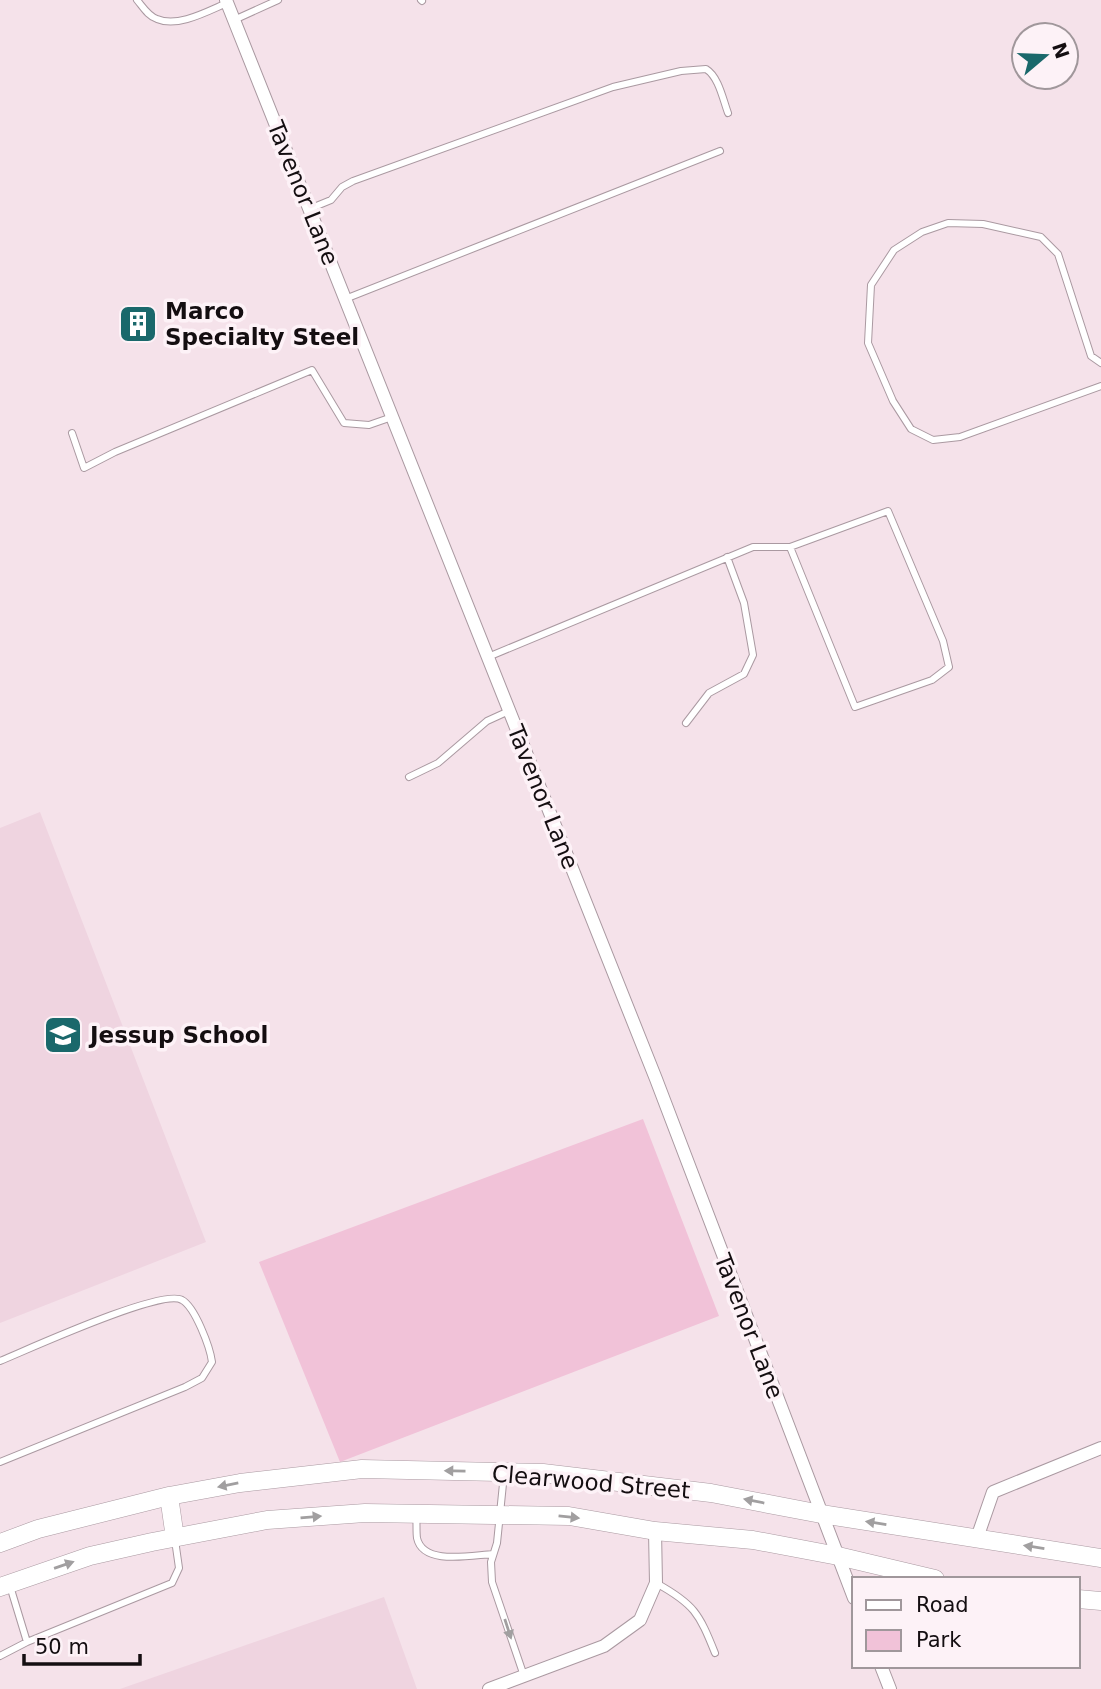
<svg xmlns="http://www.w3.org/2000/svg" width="1101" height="1689" font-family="'DejaVu Sans',sans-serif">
<rect width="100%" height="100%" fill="#f5e2ea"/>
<!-- built -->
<path fill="#efd4e0" d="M40 812 206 1242 0 1323V828Z
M384 1597 417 1689H120Z"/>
<!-- green -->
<path fill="#f1c2d8" d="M643 1119 719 1316 340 1462 259 1262Z"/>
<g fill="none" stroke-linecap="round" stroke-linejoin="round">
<defs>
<path id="service" d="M137 0C143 7 148 16 157 19 178 28 208 11 227 3
M421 0 422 1
M234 20 278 0
M309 209 331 200 342 187 353 181 613 87 681 71 706 69C719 77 723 100 728 113
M345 299 720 151
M1101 363 1091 356 1058 254 1041 237 983 224 948 223 922 232 894 250 871 285 868 343 893 401 911 429 933 440 960 437 1101 386
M72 433 84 468 115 452 312 370 344 423 369 425 392 417
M488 657 753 547H790L888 511 943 641 949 667 932 680 855 707 790 547
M686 723 709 693 744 674 753 655 744 603 727 557
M409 777 438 763 487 721 509 711
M0 1361C27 1350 162 1288 182 1300 195 1307 210 1347 212 1362L202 1378 185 1387 0 1462
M504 1474 497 1543 491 1562 492 1582 524 1676
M416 1515C417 1522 416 1531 417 1538 423 1566 472 1555 493 1554
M656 1583C694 1604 699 1613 715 1653
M10 1586 27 1642
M0 1656 27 1642 172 1583 179 1568 175 1540"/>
<path id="minor" d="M226 0 656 1079 854 1598
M977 1538 993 1492 1101 1448
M881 1666 890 1689
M489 1689 604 1646 640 1620 656 1583 655 1531"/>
<path id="secondary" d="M169 1496 175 1538
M0 1543 38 1529 169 1496 240 1483 362 1469 543 1473 711 1493 821 1514 1101 1558
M0 1587 90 1556 152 1542 267 1520 365 1513 569 1516 655 1531 753 1540 838 1556 935 1579
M1078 1599 1101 1601"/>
</defs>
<!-- service casing -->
<use href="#service" stroke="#aa99a1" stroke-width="8"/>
<!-- minor casing -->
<use href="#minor" stroke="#aa99a1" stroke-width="14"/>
<!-- secondary casing -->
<use href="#secondary" stroke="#aa99a1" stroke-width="19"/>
<!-- service -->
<use href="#service" stroke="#fff" stroke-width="6"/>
<!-- minor -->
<use href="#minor" stroke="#fff" stroke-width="12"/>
<!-- secondary -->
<use href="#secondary" stroke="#fff" stroke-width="18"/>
</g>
<!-- one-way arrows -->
<defs><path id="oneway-solid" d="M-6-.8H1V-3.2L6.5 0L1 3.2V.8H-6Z" transform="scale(1.75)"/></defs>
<g fill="#a19fa0">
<use href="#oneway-solid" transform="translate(455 1471) rotate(-179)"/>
<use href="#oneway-solid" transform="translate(228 1485) rotate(169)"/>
<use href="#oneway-solid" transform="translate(754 1501) rotate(-169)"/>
<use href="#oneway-solid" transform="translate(311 1517) rotate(-5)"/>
<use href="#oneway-solid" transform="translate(569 1517) rotate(6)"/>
<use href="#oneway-solid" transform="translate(876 1523) rotate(-171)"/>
<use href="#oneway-solid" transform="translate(1034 1547) rotate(-171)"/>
<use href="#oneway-solid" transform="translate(64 1565) rotate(-19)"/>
<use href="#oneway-solid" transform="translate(508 1629) rotate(72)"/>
</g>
<!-- icons -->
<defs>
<symbol id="building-square" viewBox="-11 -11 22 22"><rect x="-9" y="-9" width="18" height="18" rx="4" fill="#1a686b" stroke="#fdf2f7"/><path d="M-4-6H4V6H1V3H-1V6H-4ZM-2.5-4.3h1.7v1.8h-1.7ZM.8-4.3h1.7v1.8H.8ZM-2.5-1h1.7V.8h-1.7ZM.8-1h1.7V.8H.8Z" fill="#fff"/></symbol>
<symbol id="school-square" viewBox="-11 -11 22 22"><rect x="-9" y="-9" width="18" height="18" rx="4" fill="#1a686b" stroke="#fdf2f7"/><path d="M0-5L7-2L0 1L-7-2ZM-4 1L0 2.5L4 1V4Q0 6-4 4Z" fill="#fff"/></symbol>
</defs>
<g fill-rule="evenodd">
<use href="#building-square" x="116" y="302" width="44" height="44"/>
<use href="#school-square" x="41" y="1013" width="44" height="44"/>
</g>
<g text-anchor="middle" stroke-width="7" stroke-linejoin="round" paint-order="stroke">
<!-- street labels -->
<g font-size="23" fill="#140e11" stroke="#fdf2f7">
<text transform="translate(303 193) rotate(68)" y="8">Tavenor Lane</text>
<text transform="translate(543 797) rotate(68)" y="8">Tavenor Lane</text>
<text transform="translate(749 1326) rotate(69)" y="8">Tavenor Lane</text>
<text transform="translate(591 1482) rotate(5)" y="8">Clearwood Street</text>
</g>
<!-- poi labels -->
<g font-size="23" font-weight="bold" fill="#140e11" stroke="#fdf2f7" text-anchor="start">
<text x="165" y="319">Marco<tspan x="165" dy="26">Specialty Steel</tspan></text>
<text x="90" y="1043">Jessup School</text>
</g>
</g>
<!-- legend -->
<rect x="852" y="1577" width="228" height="91" fill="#fdf2f7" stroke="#a0979b" stroke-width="2"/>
<rect x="866" y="1600" width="35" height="10" fill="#ffffff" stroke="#a0979b" stroke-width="2"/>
<text x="916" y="1612" font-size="21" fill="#140e11">Road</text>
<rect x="866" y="1630" width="35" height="21" fill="#f1c2d8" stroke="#a0979b" stroke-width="2"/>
<text x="916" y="1647" font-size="21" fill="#140e11">Park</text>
<!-- north arrow -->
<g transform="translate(1045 56) rotate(71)"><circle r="33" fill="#fdf2f7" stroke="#a0979b" stroke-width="2"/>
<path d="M0-5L12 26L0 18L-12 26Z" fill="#1a686b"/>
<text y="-10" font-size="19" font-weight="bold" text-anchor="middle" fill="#140e11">N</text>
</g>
<!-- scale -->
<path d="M24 1654v10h116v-10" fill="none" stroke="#140e11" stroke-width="3.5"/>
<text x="35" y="1654" font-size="21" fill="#140e11" stroke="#fdf2f7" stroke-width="5" paint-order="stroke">50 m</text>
</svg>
